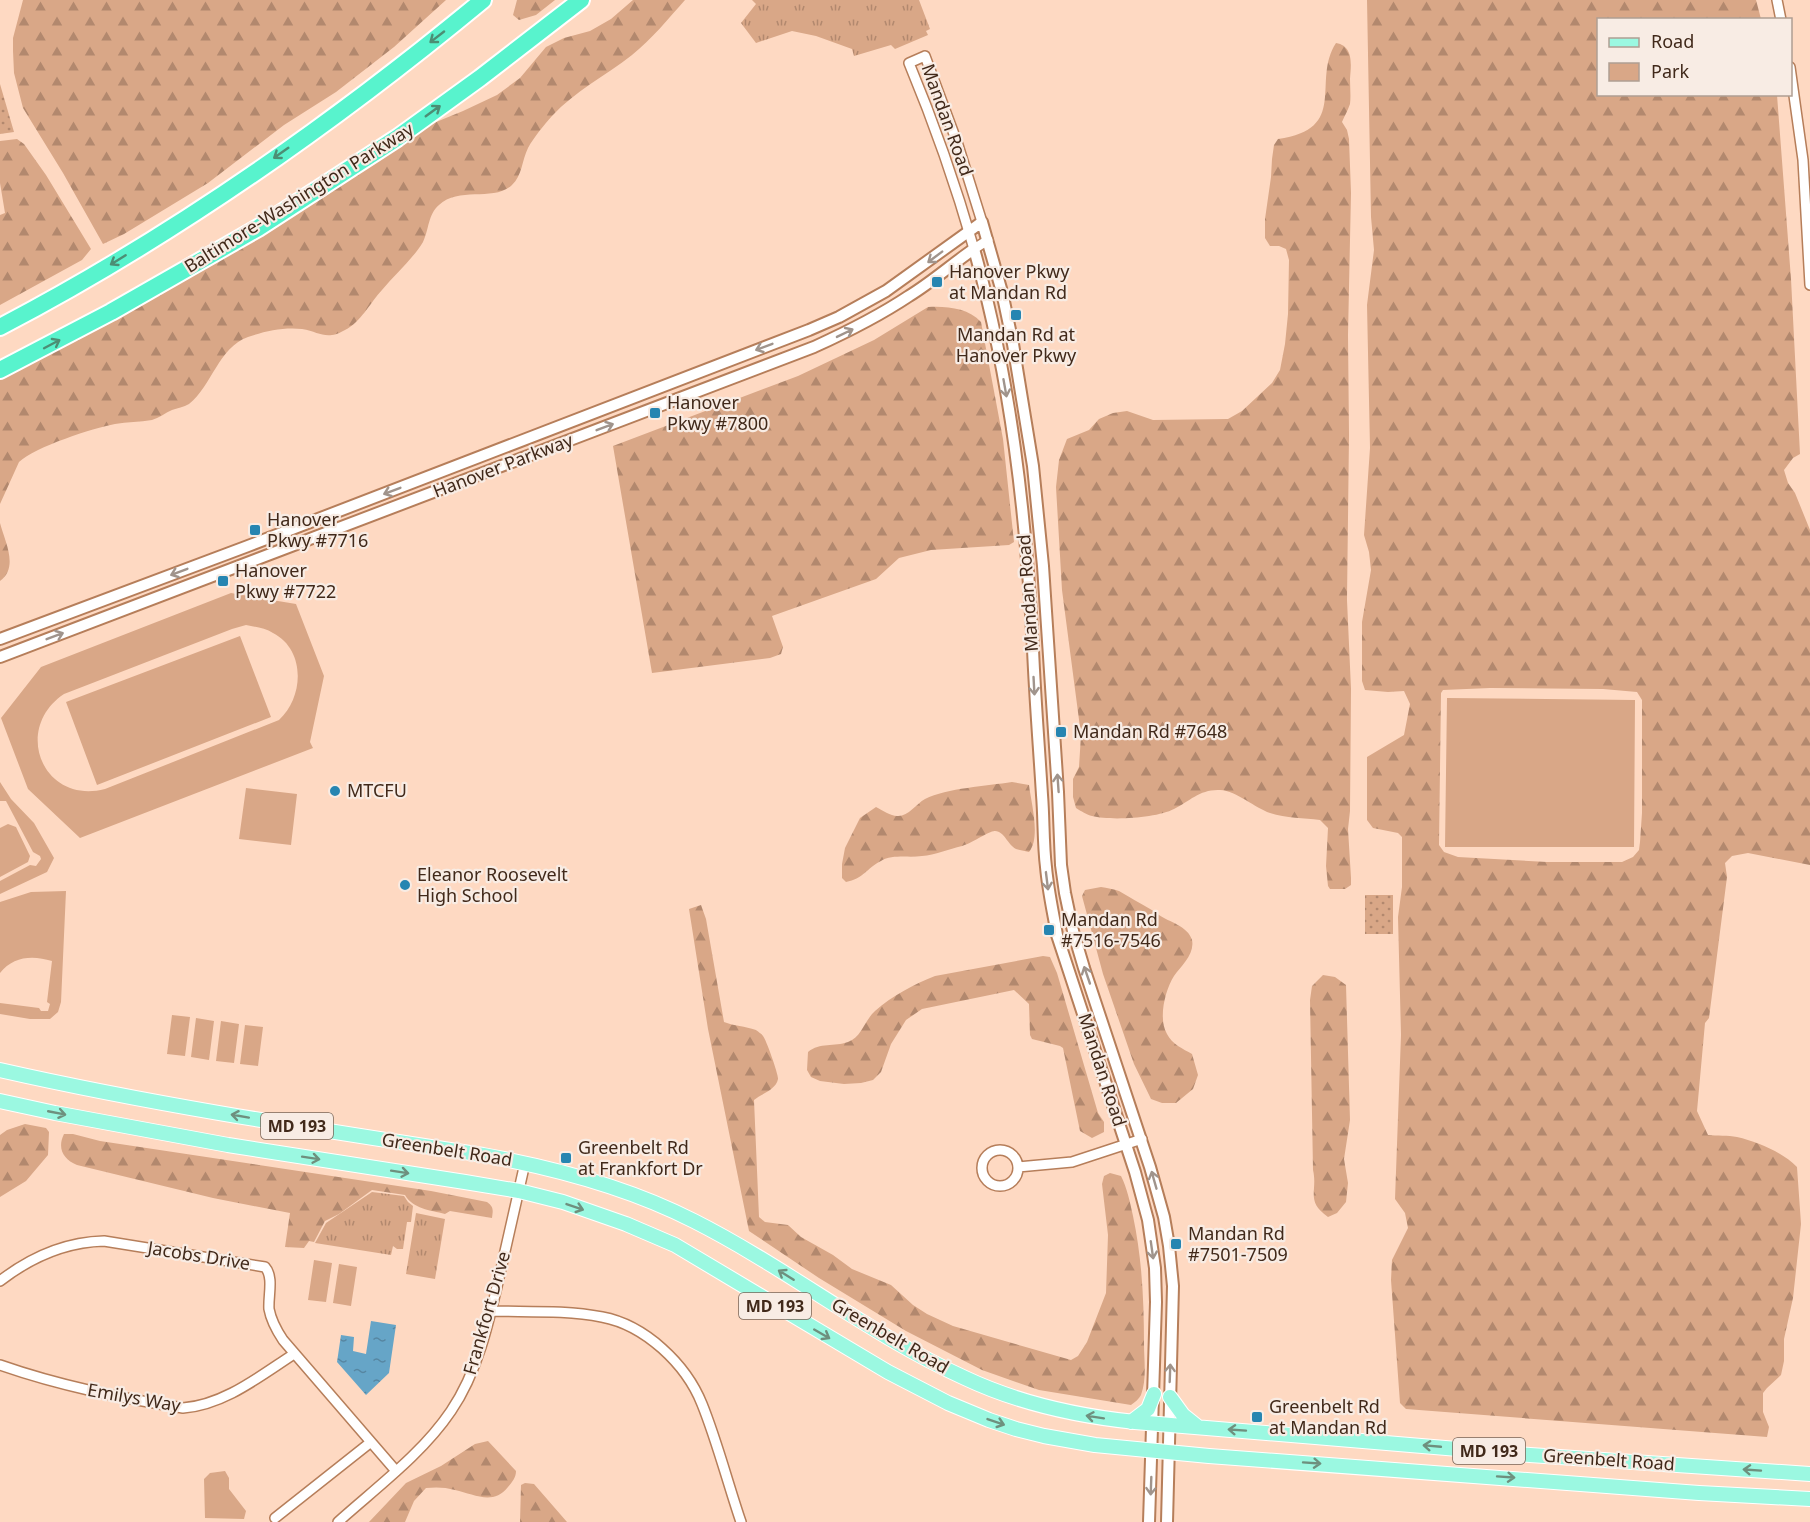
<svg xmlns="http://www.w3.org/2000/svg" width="1810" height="1522" font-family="'Noto Sans',sans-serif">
<defs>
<pattern id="grass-tufts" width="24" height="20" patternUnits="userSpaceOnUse" patternTransform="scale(1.5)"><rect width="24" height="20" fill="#d9a787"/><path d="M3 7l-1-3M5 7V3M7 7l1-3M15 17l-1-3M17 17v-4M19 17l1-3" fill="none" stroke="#b2886e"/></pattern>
<pattern id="forest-firs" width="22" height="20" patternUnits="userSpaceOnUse" patternTransform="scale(1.5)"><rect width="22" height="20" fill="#d9a787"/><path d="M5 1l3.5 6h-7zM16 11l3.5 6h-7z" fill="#b2886e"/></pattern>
<pattern id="garden-dots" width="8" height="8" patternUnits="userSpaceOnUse" patternTransform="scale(1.5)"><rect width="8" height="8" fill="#d9a787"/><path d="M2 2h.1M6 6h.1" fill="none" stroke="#b2886e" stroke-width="1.8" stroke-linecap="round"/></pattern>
<pattern id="water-ripples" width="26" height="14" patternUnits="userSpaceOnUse" patternTransform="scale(1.5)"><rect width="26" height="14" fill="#66a5c7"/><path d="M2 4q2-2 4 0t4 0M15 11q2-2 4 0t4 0" fill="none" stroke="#5686a1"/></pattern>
</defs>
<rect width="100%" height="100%" fill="#fed9c2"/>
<!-- grass -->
<path fill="url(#grass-tufts)" d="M752 0H919L930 29 926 31 928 35 895 49 891 45 854 56 852 49 816 36 792 31 756 43 741 23 756 4Z
M372 1192 404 1196 408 1202 413 1206 411 1222H407L403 1249H397L393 1246 391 1255 315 1243 326 1223Z
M416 1213 445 1219 435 1279 406 1274Z"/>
<!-- forest -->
<path fill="url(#forest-firs)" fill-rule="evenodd" d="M23 0H446L394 47 336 92 284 125 208 183 124 234 103 244 63 173 23 108 14 73 13 51V38Z
M517 0H555L536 15 519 20 513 15Z
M633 0H685C668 19 652 39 632 55 605 76 575 91 552 116 544 125 534 137 528 148 522 160 522 176 512 185 494 202 459 186 439 205 428 214 429 230 423 242 412 260 395 274 382 290 370 303 361 322 345 330 326 341 320 332 302 329 284 327 265 331 248 337 218 348 212 386 189 404 184 407 177 408 172 410 165 413 159 418 152 420 140 422 127 422 115 424 93 428 35 447 19 462L0 504V373L397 138 463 111 497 95 520 78 546 47 564 38 590 31 611 19Z
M1367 0H1756L1761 19 1598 20V94L1777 95 1791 279 1800 454 1793 458 1784 470 1788 483 1795 493 1810 530V865L1748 853 1732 856 1725 863 1727 877 1709 1018 1705 1023 1697 1111 1708 1135C1717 1136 1728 1135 1737 1137 1758 1142 1782 1152 1797 1167L1801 1224 1793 1298 1784 1339V1361L1781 1375 1767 1388 1763 1393V1412L1769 1427 1767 1437 1406 1409 1400 1403 1391 1280 1392 1260 1408 1228 1405 1213 1395 1199 1401 1035 1398 917 1402 887V837L1398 833 1373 828 1367 820V757L1404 735 1410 704 1404 691 1388 692 1365 690 1362 681V622L1371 570 1369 552 1364 535 1370 448 1367 305 1374 250 1371 217ZM1490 688 1603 689 1637 692 1642 700V813L1640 842 1639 850 1633 857 1622 862H1547L1458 857 1444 852 1439 845 1441 693 1443 690Z
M1336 43C1354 46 1351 65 1350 79 1350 87 1351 96 1350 104 1348 110 1345 115 1342 122L1347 130 1349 139 1351 193 1348 335 1349 435 1347 600 1351 689 1350 811 1348 829 1351 878V885L1345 889H1330L1328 886 1326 866 1328 828 1320 820C1304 818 1286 818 1270 813 1255 808 1237 791 1220 790 1200 789 1190 801 1174 809 1157 818 1111 821 1092 816 1087 815 1081 811 1076 808L1073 797V779L1079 767 1081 735 1062 590 1056 487 1059 460 1067 439 1089 430 1099 419 1113 413 1127 411 1153 420 1228 419 1242 411 1272 383 1280 370 1285 344 1288 314 1289 260 1286 249 1279 246H1270L1265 238V219L1271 177 1272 159 1274 145 1278 139C1350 129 1311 81 1336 43Z
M17 139 24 144 46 175 91 249 82 260 0 305V215L5 213 0 183V141Z
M928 307C947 306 968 308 981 322L1003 439 1014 542 1009 545 931 550 899 558 876 579 772 616 783 647 781 654 770 658 652 673 613 446 798 376 874 340Z
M0 523C5 542 19 567 0 581Z
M1012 782 1029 785C1031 802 1041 838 1029 852 1025 851 1019 850 1016 849 1007 844 1005 832 995 831 991 830 970 844 962 846 949 849 935 855 922 856 909 858 892 854 881 861 867 868 863 879 846 882L842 878V864L845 848 860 818 876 807C882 810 891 816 897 816 908 817 916 804 925 799 947 788 987 786 1012 782Z
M1101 887C1107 888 1114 889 1119 891 1123 893 1127 896 1131 898 1141 904 1150 908 1159 915 1169 922 1188 926 1192 940 1195 954 1181 966 1174 976 1165 990 1158 1019 1167 1034 1172 1044 1183 1049 1192 1054L1198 1075 1193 1089 1176 1103H1162L1151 1099 1134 1064 1103 974 1082 896 1085 890Z
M701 905 706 919 724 1022C734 1026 745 1026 756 1030 757 1031 762 1034 763 1036 766 1039 779 1076 778 1079 776 1090 761 1094 754 1100L759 1217 765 1222 788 1225 801 1237 833 1255 852 1269 891 1285 913 1305 927 1314 953 1326 1071 1360 1078 1356 1087 1342 1106 1293 1108 1235 1102 1184 1104 1176 1110 1173 1121 1176C1127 1188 1130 1202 1133 1216 1142 1258 1144 1301 1144 1344 1144 1360 1147 1379 1141 1395 1139 1399 1135 1402 1131 1405L1039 1390 982 1370 906 1331 819 1278 749 1231 708 1029 689 909Z
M1043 956 1050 957 1057 973 1098 1113 1104 1122V1132L1092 1138 1080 1131 1063 1048 1060 1046 1032 1039 1030 1035 1029 1004 1014 990 922 1009 906 1020 891 1044 881 1072 873 1080 861 1083 844 1084 820 1081 811 1077 807 1070 808 1052C820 1042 834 1047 848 1042 862 1037 864 1021 875 1011 892 996 914 984 935 976Z
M1323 975 1335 977 1346 985 1350 1120 1344 1159 1348 1183 1346 1202 1337 1213 1328 1217C1305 1201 1318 1191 1313 1170L1310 1000 1312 986Z
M25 1124 46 1128 49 1132 48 1155 26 1181 0 1197V1135L7 1130Z
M64 1134H73L100 1141 431 1191 487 1202C494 1207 493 1210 492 1218L450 1211 445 1214C430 1210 413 1209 405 1195L372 1190 339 1214 325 1221 314 1242 309 1241 304 1248 285 1247 290 1213 213 1198 77 1165C63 1159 57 1148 64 1134Z
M488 1441 516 1471C516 1478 512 1482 508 1487 493 1506 474 1494 455 1490 445 1487 435 1487 426 1488L414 1501 405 1522H369L406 1483 441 1466 475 1444Z
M525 1483 534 1484 567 1522H520L521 1485Z"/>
<!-- park -->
<path fill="#d9a787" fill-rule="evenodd" d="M231 593 296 604 324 676 310 742 313 748 80 838 28 789 1 718 41 667ZM246 625C255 627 265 628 273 633 306 650 304 697 279 720L105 789C43 805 12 729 64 694L232 629Z
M240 636 271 717 97 785 66 702Z
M1447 698 1635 700 1634 847H1445Z
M0 782 11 799 34 823 54 858 47 872 0 894V881L30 865 36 866 41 859 40 856 33 852 6 801H0Z
M246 788 297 794 291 845 239 839Z
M8 824 16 827 30 856 28 862 0 877V828Z
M66 891 61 1002 58 1012 50 1019H30L0 1014V1003L39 1008 41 1011H48L50 1004 47 1002 52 961C33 955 13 956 0 973V902L31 892Z
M172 1015 190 1017 185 1056 167 1054Z
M196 1018 214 1021 209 1060 191 1057Z
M221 1021 239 1024 234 1063 216 1061Z
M245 1025 263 1027 258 1066 240 1064Z
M314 1260 332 1263 326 1302 308 1300Z
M339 1264 357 1267 351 1306 333 1303Z
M225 1471 229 1478V1489L246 1511 244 1519 205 1518 204 1479 210 1473Z"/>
<!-- garden -->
<path fill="url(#garden-dots)" d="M0 84 14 132 0 134Z
M1365 895H1393V934H1365Z"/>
<!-- water -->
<path fill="url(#water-ripples)" d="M371 1321 396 1325 389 1373 366 1395 337 1362 341 1335 354 1337 353 1351 366 1354Z"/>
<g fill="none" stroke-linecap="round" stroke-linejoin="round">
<defs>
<path id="minor" d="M1777 0 1781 20
M1790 67 1803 160 1810 285
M982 222 958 145 925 56 909 63C934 123 956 186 974 249L988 240
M982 1168a18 18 0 1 1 36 0a18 18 0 1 1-36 0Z
M1018 1167 1072 1162 1142 1139
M0 1281C31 1257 65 1242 104 1241L265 1267C274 1277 268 1296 269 1309 271 1320 277 1331 283 1340L396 1471
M491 1311C528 1312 566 1310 602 1317 645 1325 686 1364 702 1404 717 1441 728 1484 741 1522
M0 1365C60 1386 121 1398 183 1408 224 1405 260 1376 294 1354
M275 1518 371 1442
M338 1522C377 1487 422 1454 451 1411 479 1370 490 1317 501 1269 509 1234 517 1198 525 1163"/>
<path id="tertiary" d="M0 639 248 546 809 330 839 317 886 291 982 222 1002 292 1013 344 1033 466 1043 566 1058 792 1061 865 1065 893 1073 931 1084 968 1150 1167 1164 1217 1169 1246 1173 1286 1167 1522
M0 657 814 347C847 332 879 316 909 296 932 282 952 264 974 249 1011 380 1026 514 1033 649 1035 698 1039 746 1042 795 1044 819 1043 843 1046 867 1048 890 1053 912 1057 935L1135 1172 1148 1220 1155 1268 1156 1302 1149 1522"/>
<path id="primary" d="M0 1070C159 1106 321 1130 483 1155 555 1168 628 1187 694 1221 787 1268 870 1335 965 1378 1018 1403 1077 1416 1135 1422L1530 1455 1810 1474
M0 1101 55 1113 228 1145 465 1182 519 1191 563 1202 626 1224 675 1245 888 1372 948 1403 989 1420 1016 1429 1044 1436 1095 1445 1209 1456 1699 1493 1810 1499
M1170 1397 1183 1415 1198 1427
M1131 1422 1148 1409 1154 1394"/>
<path id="motorway" d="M0 327C172 237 333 124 483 0
M0 370 111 312 258 228 397 138 480 78 581 0"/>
</defs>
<!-- minor casing -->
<use href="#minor" stroke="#b67e5a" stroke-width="12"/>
<!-- tertiary casing -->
<use href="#tertiary" stroke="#b67e5a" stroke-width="14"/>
<!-- primary casing -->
<use href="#primary" stroke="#fff" stroke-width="16"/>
<!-- motorway casing -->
<use href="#motorway" stroke="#fff" stroke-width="20"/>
<!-- minor -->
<use href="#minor" stroke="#fff" stroke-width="9"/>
<!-- tertiary -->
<use href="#tertiary" stroke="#fff" stroke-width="10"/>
<!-- primary -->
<use href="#primary" stroke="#9bf8e1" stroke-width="14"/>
<!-- motorway -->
<use href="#motorway" stroke="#58f3cd" stroke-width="16"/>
</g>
<!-- one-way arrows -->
<defs><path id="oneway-shaft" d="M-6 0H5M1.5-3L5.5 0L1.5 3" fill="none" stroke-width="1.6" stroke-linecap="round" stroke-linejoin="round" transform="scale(1.5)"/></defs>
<g stroke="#4c8e74">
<use href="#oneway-shaft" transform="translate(437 37) rotate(142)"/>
<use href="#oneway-shaft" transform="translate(433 111) rotate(-36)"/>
<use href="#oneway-shaft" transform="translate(281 153) rotate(145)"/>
<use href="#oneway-shaft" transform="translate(118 260) rotate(148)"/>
<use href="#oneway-shaft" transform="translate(52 344) rotate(-28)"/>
</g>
<g stroke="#a0948c">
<use href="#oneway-shaft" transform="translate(935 257) rotate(143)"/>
<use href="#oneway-shaft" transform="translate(845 333) rotate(-26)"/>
<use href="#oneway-shaft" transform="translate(764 347) rotate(159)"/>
<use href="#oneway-shaft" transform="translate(1005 388) rotate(80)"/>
<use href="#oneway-shaft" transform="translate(605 427) rotate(-21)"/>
<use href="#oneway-shaft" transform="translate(392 491) rotate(159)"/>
<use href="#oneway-shaft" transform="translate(179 572) rotate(159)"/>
<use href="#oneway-shaft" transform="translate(55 636) rotate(-21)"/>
<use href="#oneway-shaft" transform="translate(1034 686) rotate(87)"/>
<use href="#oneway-shaft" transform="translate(1058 783) rotate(-94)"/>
<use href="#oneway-shaft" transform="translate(1047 881) rotate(83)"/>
<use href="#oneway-shaft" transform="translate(1087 975) rotate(-109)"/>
<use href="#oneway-shaft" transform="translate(1154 1180) rotate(-106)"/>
<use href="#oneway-shaft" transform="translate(1152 1250) rotate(82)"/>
<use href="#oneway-shaft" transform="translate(1170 1373) rotate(-88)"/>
<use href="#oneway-shaft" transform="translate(1151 1486) rotate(92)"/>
</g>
<g stroke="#6e907e">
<use href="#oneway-shaft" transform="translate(57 1113) rotate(11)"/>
<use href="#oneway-shaft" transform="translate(240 1116) rotate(-170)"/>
<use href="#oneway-shaft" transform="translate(311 1158) rotate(9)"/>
<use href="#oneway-shaft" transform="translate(400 1172) rotate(9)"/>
<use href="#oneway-shaft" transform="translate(575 1207) rotate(19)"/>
<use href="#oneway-shaft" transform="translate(786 1275) rotate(-148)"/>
<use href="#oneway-shaft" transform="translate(822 1334) rotate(30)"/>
<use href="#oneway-shaft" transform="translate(1095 1417) rotate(-171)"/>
<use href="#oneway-shaft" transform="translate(996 1422) rotate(19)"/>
<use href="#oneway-shaft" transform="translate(1237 1430) rotate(-176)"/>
<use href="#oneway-shaft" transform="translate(1432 1446) rotate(-175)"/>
<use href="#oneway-shaft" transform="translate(1312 1463) rotate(4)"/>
<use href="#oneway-shaft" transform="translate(1752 1470) rotate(-176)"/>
<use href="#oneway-shaft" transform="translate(1506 1477) rotate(4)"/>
</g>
<!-- markers -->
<g fill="#2685b1" stroke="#f8ece4" stroke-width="2">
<rect x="931" y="276" width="12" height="12" rx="3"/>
<rect x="1010" y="309" width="12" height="12" rx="3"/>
<rect x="649" y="407" width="12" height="12" rx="3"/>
<rect x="249" y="524" width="12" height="12" rx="3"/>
<rect x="217" y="575" width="12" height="12" rx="3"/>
<rect x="1055" y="726" width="12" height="12" rx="3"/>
<circle cx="335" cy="791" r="6"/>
<circle cx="405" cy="885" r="6"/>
<rect x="1043" y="924" width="12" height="12" rx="3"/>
<rect x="560" y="1152" width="12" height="12" rx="3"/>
<rect x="1170" y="1238" width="12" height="12" rx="3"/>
<rect x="1251" y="1411" width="12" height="12" rx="3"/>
</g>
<g text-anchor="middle" stroke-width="4.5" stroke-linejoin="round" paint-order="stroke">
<!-- shield labels -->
<g fill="#f8ece4" stroke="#786457" stroke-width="1.5">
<rect x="261" y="1113" width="72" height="26" rx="4.5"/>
<rect x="739" y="1293" width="72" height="26" rx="4.5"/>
<rect x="1453" y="1438" width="72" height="26" rx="4.5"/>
</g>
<g font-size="16" font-weight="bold" fill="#41291a">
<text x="297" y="1132">MD 193</text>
<text x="775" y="1312">MD 193</text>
<text x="1489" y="1457">MD 193</text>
</g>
<!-- street labels -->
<g font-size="18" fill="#41291a" stroke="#f8ece4">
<text transform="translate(947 120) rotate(70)" y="6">Mandan Road</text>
<text transform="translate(299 198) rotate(-32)" y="6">Baltimore-Washington Parkway</text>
<text transform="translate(503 466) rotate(-21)" y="6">Hanover Parkway</text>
<text transform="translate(1028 593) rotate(-94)" y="6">Mandan Road</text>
<text transform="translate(1102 1070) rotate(72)" y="6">Mandan Road</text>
<text transform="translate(447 1150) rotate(9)" y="6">Greenbelt Road</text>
<text transform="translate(199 1256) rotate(9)" y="6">Jacobs Drive</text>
<text transform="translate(487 1313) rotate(-74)" y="6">Frankfort Drive</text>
<text transform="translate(890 1336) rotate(30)" y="6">Greenbelt Road</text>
<text transform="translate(134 1398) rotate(10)" y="6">Emilys Way</text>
<text transform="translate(1609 1460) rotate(4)" y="6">Greenbelt Road</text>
</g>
<!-- poi labels -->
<g font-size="18" fill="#41291a" stroke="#f8ece4" text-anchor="start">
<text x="949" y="278">Hanover Pkwy<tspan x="949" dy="21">at Mandan Rd</tspan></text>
<text x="1016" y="341" text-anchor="middle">Mandan Rd at<tspan x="1016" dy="21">Hanover Pkwy</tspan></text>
<text x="667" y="409">Hanover<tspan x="667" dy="21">Pkwy #7800</tspan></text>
<text x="267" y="526">Hanover<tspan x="267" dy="21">Pkwy #7716</tspan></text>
<text x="235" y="577">Hanover<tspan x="235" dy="21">Pkwy #7722</tspan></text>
<text x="1073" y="738">Mandan Rd #7648</text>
<text x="347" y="797">MTCFU</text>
<text x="417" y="881">Eleanor Roosevelt<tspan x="417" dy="21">High School</tspan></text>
<text x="1061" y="926">Mandan Rd<tspan x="1061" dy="21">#7516-7546</tspan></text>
<text x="578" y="1154">Greenbelt Rd<tspan x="578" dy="21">at Frankfort Dr</tspan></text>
<text x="1188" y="1240">Mandan Rd<tspan x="1188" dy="21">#7501-7509</tspan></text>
<text x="1269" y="1413">Greenbelt Rd<tspan x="1269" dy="21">at Mandan Rd</tspan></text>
</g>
</g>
<!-- legend -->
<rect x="1597" y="18" width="195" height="78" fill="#f8ece4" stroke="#af9e93" stroke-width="1.5"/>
<rect x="1609" y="38" width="30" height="9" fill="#9bf8e1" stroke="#af9e93" stroke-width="1.5"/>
<text x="1651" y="48" font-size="18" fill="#41291a">Road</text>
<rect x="1609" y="63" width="30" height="18" fill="#d9a787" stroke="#af9e93" stroke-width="1.5"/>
<text x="1651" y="78" font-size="18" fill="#41291a">Park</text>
</svg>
